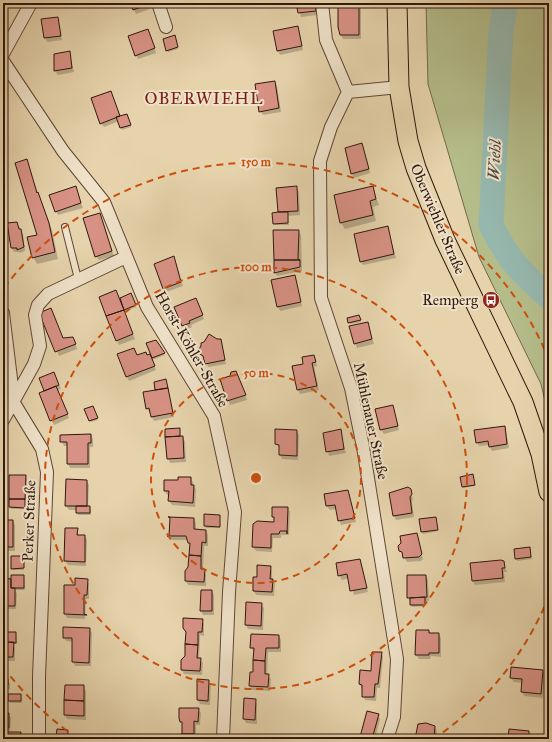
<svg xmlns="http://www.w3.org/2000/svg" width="552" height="742" font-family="'IM FELL Great Primer',serif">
<rect width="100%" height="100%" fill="#e6d3ac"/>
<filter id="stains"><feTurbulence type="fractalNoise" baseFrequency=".005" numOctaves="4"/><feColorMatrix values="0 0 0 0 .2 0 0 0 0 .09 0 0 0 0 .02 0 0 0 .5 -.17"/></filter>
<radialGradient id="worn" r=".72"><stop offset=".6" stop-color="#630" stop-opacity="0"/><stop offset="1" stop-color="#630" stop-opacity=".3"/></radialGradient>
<!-- green -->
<path fill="#b4bc8a" stroke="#726a4b" d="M426 3H549V418L541 384 479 257 428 84Z"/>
<!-- shadow -->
<path fill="#0003" d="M131 3H150L152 8 136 14Z
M190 3H202L192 6Z
M297 3H316L317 15 301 17Z
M339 3H361V39H343L341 35Z
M57 18 62 40 47 42 45 38 42 20Z
M298 27 303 50 280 55 278 51Z
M150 34 156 53 138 59 136 55Z
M175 38 178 49 168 52 164 39Z
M69 52 74 72 58 75 55 71Z
M274 82 277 86 281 112 263 115 260 111Z
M111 93 120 117 128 116 131 127 122 130 119 121 104 127 101 123Z
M362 144 370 173 354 178 352 174Z
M26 161 52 230 58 259 37 264 33 257 38 236Z
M296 187 299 192 300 215 288 216 289 225H275L274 224 279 212Z
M372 187 379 205 373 207 376 221 345 229 341 223Z
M77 192 83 208 58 215 56 211Z
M99 214 114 256 99 260 96 256Z
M17 223 23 234 25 251 20 253 19 252H14L12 248 8 224Z
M387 227 396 258 363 265 361 261Z
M299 231 301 235 302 271 277 276 275 272Z
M174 258 183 286 166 292 164 288Z
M294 276 302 306 280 311 278 307Z
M131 295 136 307 124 312 135 339 119 345 100 298 119 299Z
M197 303 204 319 191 325 192 327 186 330 175 308Z
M41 313 63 338 75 342 77 349 59 356Z
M360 318 361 322 350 324 349 322Z
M367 323 374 344 357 348 355 343Z
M217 340H220L222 344 226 364 208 367 205 359 199 352Z
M155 341 165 355 152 360 156 370 129 381 127 377 137 356 151 355Z
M314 356 317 366 314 367 319 390 300 394 298 390 304 365Z
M54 373 61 389 58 390 69 418 54 425 40 393 45 391Z
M232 373H237L247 400 230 405 222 380 231 377Z
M166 381 174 417 154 421 147 408 156 389Z
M392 406 399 430 384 434 381 430Z
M94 409 98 420 91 422 86 410Z
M504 427 506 431 509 448 492 451 489 445 479 446 477 442Z
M179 429 181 437 185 441 186 462 170 463 168 458 166 430Z
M340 430 346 453 329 456 324 433Z
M297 431 299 435 298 460 282 459 280 455V448L276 444Z
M91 435 93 439V447H90V468H70L68 463V446H64L62 442Z
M473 475 475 486 463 488 462 487Z
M25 476 27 480 25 509H11L10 507Z
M191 478 196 490 195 507 172 505 169 501 170 495H167L165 491 179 481Z
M86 480 89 485 88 507 91 509V515H78L77 510H69L66 506Z
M410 489 413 499 412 502 414 517 396 520 394 516Z
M348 491 356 522 341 525 337 509 330 510 327 506Z
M288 508 290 512 289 535H281V538H273L272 552 256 551 253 547 254 525 275 523 273 517Z
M205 515 220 516V528H206Z
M171 518 194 519 196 523V530H206L208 535V546H204L203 570 206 574V586L188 585 186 581 189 568 190 546 188 540H172L170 536Z
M436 518 438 531 423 534 421 520Z
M3 521H13L15 525V551H3Z
M66 529H77L79 536H85L87 540 86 566 68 565 65 561Z
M416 534 423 559 421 561 407 562 400 550Z
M529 548 532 559 517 561 515 550Z
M23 557 24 570H13L12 568Z
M360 560 368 592 354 595 349 578 342 580 339 575Z
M503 562 507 572H504L505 582 475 585 473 581 471 564Z
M270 567 272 571V580L275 584 274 596 256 595 254 591 258 578Z
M24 576 25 590H14L17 593 16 609H9L3 612V579Z
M426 576 428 580 429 601H425V606L412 607 408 597Z
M87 580 89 584V599H86L85 619 67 618 65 614V586H76Z
M212 591 214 595V615H203L201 611Z
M247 603 261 604 264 608 263 630 248 629 246 625Z
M202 620 204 624V636L200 635 199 659 203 663 202 675 184 674 182 670 186 657 187 633 184 628Z
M89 629 92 633 91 666H75L73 662V642L66 641 64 637Z
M429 631 431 634H439L441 638V657L431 656 430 659H419L416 655Z
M16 633 17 644H13L15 648V661H3V636Z
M279 636 281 640V652H268L267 675 271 679 270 691 252 690 250 686V673H254L255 652 251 648Z
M381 653 383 657 380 688H377L376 701 365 700 360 684 372 672Z
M543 671 545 675 543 698 524 696 522 692 523 683 514 682 511 678Z
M3 675 10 684V689L4 691V694Z
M208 681 211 685 210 705 200 704 198 700Z
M65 686H84L86 691V720L67 719 65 715Z
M21 695 22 703H10L9 701Z
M255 700 257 704V724L246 723 244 719Z
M198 709 201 713 200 725H196V739H182L183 725 181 721Z
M3 714H8L11 718 10 733H20L21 739H8V736H3Z
M378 715 380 719 375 739H362L361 737Z
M435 727 437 731 436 739H417L415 735 418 732Z
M67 731 68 739 58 738 57 737Z
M529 732 531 739H509Z"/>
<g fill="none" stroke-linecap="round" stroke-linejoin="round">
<!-- river -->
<path stroke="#96b7ad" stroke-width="25" d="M506 3 501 30 491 225C508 259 520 272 549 297"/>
</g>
<!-- building -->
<path fill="#d89285" stroke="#31170c" d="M130 3H150V4L133 10Z
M296 3H315L316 11 298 13Z
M338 3H359V35H340L338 27Z
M58 17 61 36 44 38 41 19Z
M298 26 302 46 277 51 273 31Z
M148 29 155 48 135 56 128 36Z
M175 35 178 47 166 51 163 39Z
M70 51 72 68 54 71V54Z
M275 81 279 108 259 112 255 84Z
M111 91 120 116 100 124 91 98Z
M127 114 131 125 120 128 116 117Z
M362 143 369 169 351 174 345 148Z
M27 159 37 193 38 192 49 223 55 252 32 258 27 237 37 235 15 163Z
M76 186 81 203 55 212 49 195Z
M297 186 298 211 278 212 276 188Z
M373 186 376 199 370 201 373 215 340 223 334 195Z
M278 212H288V223L273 224 272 213Z
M100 213 112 251 95 257 83 218Z
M17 222 19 229H21L24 247 17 250V248H11L7 223Z
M388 226 394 254 360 262 354 234Z
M273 230H299L298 259 300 260H274Z
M174 256 181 282 163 289 154 264Z
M274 260H300V267L274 273Z
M295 275 301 302 277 307 271 280Z
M116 290 124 310 106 316 99 297Z
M131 293 136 305 124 310 120 298Z
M196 298 203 315 189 321 190 323 182 326 174 307Z
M51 308 63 338 73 337 76 344 55 352 39 313Z
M124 310 133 334 116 341 106 316Z
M359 315 361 320 348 323 347 318Z
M368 322 372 339 354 344 349 326Z
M209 334 217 339H221L225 360 205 364 203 356 197 352 201 346V343L204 342Z
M156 340 165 353 152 358 146 343Z
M134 348 137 355 146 352 147 355 150 354 155 366 126 377 117 354Z
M314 355 316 362 312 363 317 386 297 390 292 366 303 364 302 357Z
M236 371 246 395 227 401 220 379 230 376 231 372Z
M54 372 59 385 44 391 39 378Z
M166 379 168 388 155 390 154 382Z
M56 386 68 414 50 421 39 393Z
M168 388 173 413 151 417 149 408 146 409 143 392Z
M393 405 398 426 380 430 375 409Z
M93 406 98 418 89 421 84 409Z
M505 426 507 444 489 447 488 441 476 443 474 430Z
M180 428V436L165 437V429Z
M275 429 297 430V456L279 455V445L275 444Z
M341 429 344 449 326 452 323 433Z
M91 434V443H88V464H67V442H60V435Z
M183 436 184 458 167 459 165 437Z
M473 474 475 485 462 487 460 477Z
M9 475H26L25 499H9Z
M178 477H191V485H194L193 503 168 501 169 491H164V480H178Z
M66 479 87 480V506H65Z
M408 487 411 489 412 494 410 497 412 513 393 516 389 493Z
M348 490 355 518 338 521 335 505 326 506 324 494Z
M9 499H25V508L9 507Z
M76 506H90V513H76Z
M272 507H288L287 534V531H280L279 534H271V548L252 547 253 524 257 521 274 522V517H272Z
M204 514 220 515V527L204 526Z
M168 517 194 518V529L206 530V543L202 542 201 556 189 555 190 543H188L186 536H167H169L170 517Z
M436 517 438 530 421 532 419 519Z
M3 520H13V547H3Z
M65 528H78L77 535H85V562L64 561Z
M417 533 422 554 419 557 403 558 402 552 399 551 398 546 401 543 400 536Z
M530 547 531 557 515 559 514 549Z
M189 555 201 556V569H205L204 582 185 581V571L188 567Z
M11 556H24V568L11 569Z
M360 559 367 588 350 591 347 574 338 576 336 563Z
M501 560 504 561 505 568H502L503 578 472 581 470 563Z
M257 565 271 566 270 579H273L272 592 253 591V577H257Z
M11 575H24V588H11Z
M407 575H426L427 597 407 598Z
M3 578 11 579V588H15V606H6L4 608Z
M75 578 88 579 87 595H84V614L87 615 64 614V585H75Z
M201 590H212V611H200Z
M425 597V605H410V598Z
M246 602 262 603 261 626 245 625Z
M183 618 203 619 202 632H198V645L185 644 186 632 183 628Z
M63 627 90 628 89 663 72 662V638H63Z
M416 630H429V633H439V653H429V655H415Z
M3 632H16V643L6 642 3 639Z
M251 634 279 635V648H266L265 661 253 660 254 648H250Z
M3 635V639L6 642H14L13 657H3Z
M185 644 198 645 197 658H201L200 671 181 670V660L185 656Z
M372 652H382L378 684H375L374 697H362V685L359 684 360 670 371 671Z
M253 660 265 661V674H269L268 687 249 686 250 672H253Z
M511 667 543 670 541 694 521 692 522 679 510 678Z
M3 673 8 679V685L3 686Z
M197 679 209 680 208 701 197 700Z
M65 685H84V701L64 700Z
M8 694H21V701H8Z
M244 698 256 699 255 720 243 719Z
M64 700 84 701V716L64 715Z
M179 708H199L198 722 194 721V734H182V722H180L179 718Z
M367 711 379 714 372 739 360 737Z
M3 713H9V728H4V732Z
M426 723 435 726 434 739H415L418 724Z
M57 729 68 730V737H56Z
M509 729 529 731V739H508Z
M7 732H21L20 739H7Z
M181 734H194L193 739H181Z
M247 736 266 737V739H247Z"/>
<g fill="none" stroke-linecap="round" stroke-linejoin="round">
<defs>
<path id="service" d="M65 227 78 279"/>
<path id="minor" d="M158 3 166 27
M322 3 326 40 348 92 399 87
M3 54 31 3
M3 61 63 151 104 202 147 307 214 416 235 512 229 592 223 739
M348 92 331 127 320 161 321 298 351 388 363 447 397 659 394 717 387 739
M3 313 14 403 42 449 47 472 39 677V739
M3 420 34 364 40 346 35 315 38 305 48 294 126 257"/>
<path id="primary" d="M397 3 399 87 408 141 416 168 445 240 523 402 541 454 549 492"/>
</defs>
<!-- service casing -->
<use href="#service" stroke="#5e4634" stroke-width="8"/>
<!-- minor casing -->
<use href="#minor" stroke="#5e4634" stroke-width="14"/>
<!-- primary casing -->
<use href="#primary" stroke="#31170c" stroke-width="21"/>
<!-- service -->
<use href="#service" stroke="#efe2c9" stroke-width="6"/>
<!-- minor -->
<use href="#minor" stroke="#efe2c9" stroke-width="12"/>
<!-- primary -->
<use href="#primary" stroke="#e6d3ac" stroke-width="19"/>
</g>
<!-- distance rings -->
<g fill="none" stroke="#cd4f0c" stroke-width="2" stroke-dasharray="7 5">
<circle cx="256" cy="478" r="105"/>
<circle cx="256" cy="478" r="211"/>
<path d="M549 596A316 316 0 0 1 435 738M77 738A316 316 0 0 1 4 668M4 288A316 316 0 0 1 549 360"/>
</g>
<!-- icons -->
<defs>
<symbol id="bus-disc" viewBox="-11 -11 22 22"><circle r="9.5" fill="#8f2418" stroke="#efe2c9"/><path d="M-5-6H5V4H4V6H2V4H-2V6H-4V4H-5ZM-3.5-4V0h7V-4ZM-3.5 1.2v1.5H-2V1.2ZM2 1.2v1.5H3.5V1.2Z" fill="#fff"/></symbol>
</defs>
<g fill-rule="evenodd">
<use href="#bus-disc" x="481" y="290" width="20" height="20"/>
</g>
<g text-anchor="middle" stroke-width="4" stroke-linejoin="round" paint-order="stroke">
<!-- street labels -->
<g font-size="15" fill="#31170c" stroke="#efe2c9">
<text transform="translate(438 219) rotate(67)" y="5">Oberwiehler Straße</text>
<text transform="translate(192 349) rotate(60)" y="5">Horst-Köhler-Straße</text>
<text transform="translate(371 421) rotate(78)" y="5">Mühlenauer Straße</text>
<text transform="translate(29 521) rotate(-88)" y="5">Perker Straße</text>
</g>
<!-- poi labels -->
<g font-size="15" fill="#31170c" stroke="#efe2c9" text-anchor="end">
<text x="478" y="305">Remperg</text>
</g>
<!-- water labels -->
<g font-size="16" font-style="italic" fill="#4f473c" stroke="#efe2c9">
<text transform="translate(494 160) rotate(-87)" y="6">Wiehl</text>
</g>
<!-- quarter labels -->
<g font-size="17" letter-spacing="1" fill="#7a1f14" stroke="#efe2c9">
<text x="204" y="104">OBERWIEHL</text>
</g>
</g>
<circle cx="256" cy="478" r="6" fill="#cd4f0c" stroke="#efe2c9" stroke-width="2"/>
<g font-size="12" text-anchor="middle" font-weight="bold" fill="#cd4f0c" stroke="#efe2c9" stroke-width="4" stroke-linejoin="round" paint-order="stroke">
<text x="256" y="166">150 m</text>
<text x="256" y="271">100 m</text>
<text x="256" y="377">50 m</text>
</g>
<!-- margin -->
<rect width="552" height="742" fill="none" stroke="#e6d3ac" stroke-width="16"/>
<rect x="4" y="4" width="544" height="734" fill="none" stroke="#31170c" stroke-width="2"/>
<rect x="8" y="8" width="536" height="726" fill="none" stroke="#31170c"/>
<rect width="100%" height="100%" filter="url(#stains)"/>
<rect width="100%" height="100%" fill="url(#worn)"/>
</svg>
